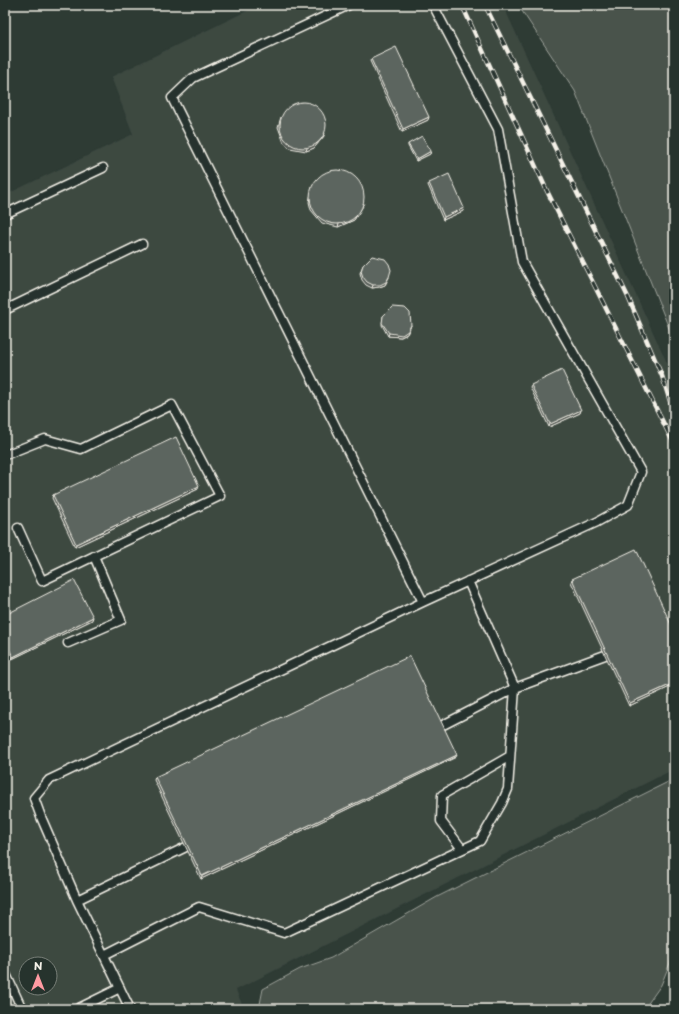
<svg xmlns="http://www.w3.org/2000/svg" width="679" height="1014" font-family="'Playpen Sans',sans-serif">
<rect width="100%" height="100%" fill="#2e3b34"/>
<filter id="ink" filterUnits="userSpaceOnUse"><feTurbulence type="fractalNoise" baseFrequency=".025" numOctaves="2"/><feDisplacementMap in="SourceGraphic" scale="8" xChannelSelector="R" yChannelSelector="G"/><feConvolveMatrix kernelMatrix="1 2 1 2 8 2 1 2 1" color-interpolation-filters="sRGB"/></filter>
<g filter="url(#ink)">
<!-- built -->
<path fill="#3c4841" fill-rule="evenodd" d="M259 5H503L674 378V769L236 990 244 1009H5V195L133 134 111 77ZM26 964H50V988H26Z"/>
<!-- green -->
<path fill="#48524c" stroke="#9ea29a" d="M518 5H674V341L575 91Z
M674 779V953L661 985 644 1009H259L263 989 300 969 331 958 437 897Z"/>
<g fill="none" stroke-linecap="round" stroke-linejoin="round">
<defs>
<path id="service" d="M349 5 193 78 172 98 423 602
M5 214 103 168
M5 310 142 244
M5 455 45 439 81 449 172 405 220 496 42 581 18 528
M68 643 121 620 94 556
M441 726 515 688 468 581
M462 849 441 821 442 795 510 756
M77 900 186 847
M104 955 199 907 284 933 480 841 502 803 508 789 515 688 605 655
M5 972 22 1009
M77 1009 120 988
M130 1009 77 900 41 817 34 798 49 780 423 602 597 522 628 505 641 472 522 262 498 129 433 5"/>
</defs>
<!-- service casing -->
<use href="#service" stroke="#f4f1e8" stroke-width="11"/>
<!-- service -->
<use href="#service" stroke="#26332d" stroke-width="8"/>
<defs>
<path id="rail" d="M462 5 547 191 674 444
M485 5 628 297 662 376 674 414
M671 1009 674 1004"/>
</defs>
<!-- rail casing -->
<use href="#rail" stroke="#f4f1e8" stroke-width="4.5"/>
<!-- rail -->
<use href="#rail" stroke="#26332d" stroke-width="3" stroke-dasharray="9" stroke-linecap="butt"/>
</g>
<!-- wall -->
<path fill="#4f5751" stroke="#f4f1e8" d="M371 59 428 120 402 132 370 61Z
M281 117 324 136 314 148 306 151 290 148 284 143 278 127Z
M408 144 431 151 430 154 416 161 408 146Z
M429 183 463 211 443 220 428 185Z
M313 185 363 206 354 220 338 227 322 223 311 210 309 202Z
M363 265 389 277 385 285 379 287 372 288 366 285 362 280 360 273Z
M383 316 411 325 410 328 407 334 401 337 388 336 382 325Z
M531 385 581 410 580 413 549 427 530 387Z
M198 489 75 547 52 498 53 495Z
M572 579 674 631V685L629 706 571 582Z
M5 615 92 620 12 659 5 645Z
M456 757 201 879 154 780 155 777Z"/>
<!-- shaded-wall -->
<path fill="#404742" stroke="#f4f1e8" d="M429 117 428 120 402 132 403 129Z
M325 133 324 136 314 148 306 151 307 148Z
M431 151 430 154 416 161 417 159Z
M364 203 354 220 338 227 339 224Z
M464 208 463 211 443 220 444 217Z
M389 277 385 285 379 287 372 288 373 285Z
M411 325 407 334 401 337 388 336 389 333Z
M581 410 580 413 549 427 550 424Z
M199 486 198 489 75 547 76 544Z
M93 617 92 620 12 659 13 657Z
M674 683V685L629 706 630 703Z
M457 755 456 757 201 879 202 876Z"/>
<!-- building -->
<path fill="#5c655e" stroke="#f4f1e8" d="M396 47 429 117 403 129 371 59Z
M280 125a23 23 0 1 1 46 0a23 23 0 1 1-46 0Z
M422 136 431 151 417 159 408 144Z
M310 197a27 27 0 1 1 54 0a27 27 0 1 1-54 0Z
M449 174 464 208 444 217 429 183Z
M372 256 385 259 389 264 391 270 389 277 386 282 380 285H373L367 282 363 277 361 271 363 265Z
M392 307 405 308 410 313 411 325 408 331 402 335 389 333 382 323 383 316Z
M562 370 581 410 550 424 531 385Z
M176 437 199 486 76 544 53 495Z
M636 549 674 631V683L630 703 572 579Z
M74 580 93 617 13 657 5 640V615Z
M410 656 457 755 202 876 155 777Z"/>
</g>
<!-- margin -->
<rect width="679" height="1014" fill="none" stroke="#26332d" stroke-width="20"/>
<rect x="10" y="10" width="659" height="994" fill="none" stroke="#f4f1e8" stroke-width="1.5" filter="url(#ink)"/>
<!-- north arrow -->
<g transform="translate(38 976)"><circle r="19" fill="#26332d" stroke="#787f78"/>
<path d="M0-3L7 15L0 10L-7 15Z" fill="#ff9aa2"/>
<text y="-6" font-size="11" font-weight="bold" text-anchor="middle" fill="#f4f1e8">N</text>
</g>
</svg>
